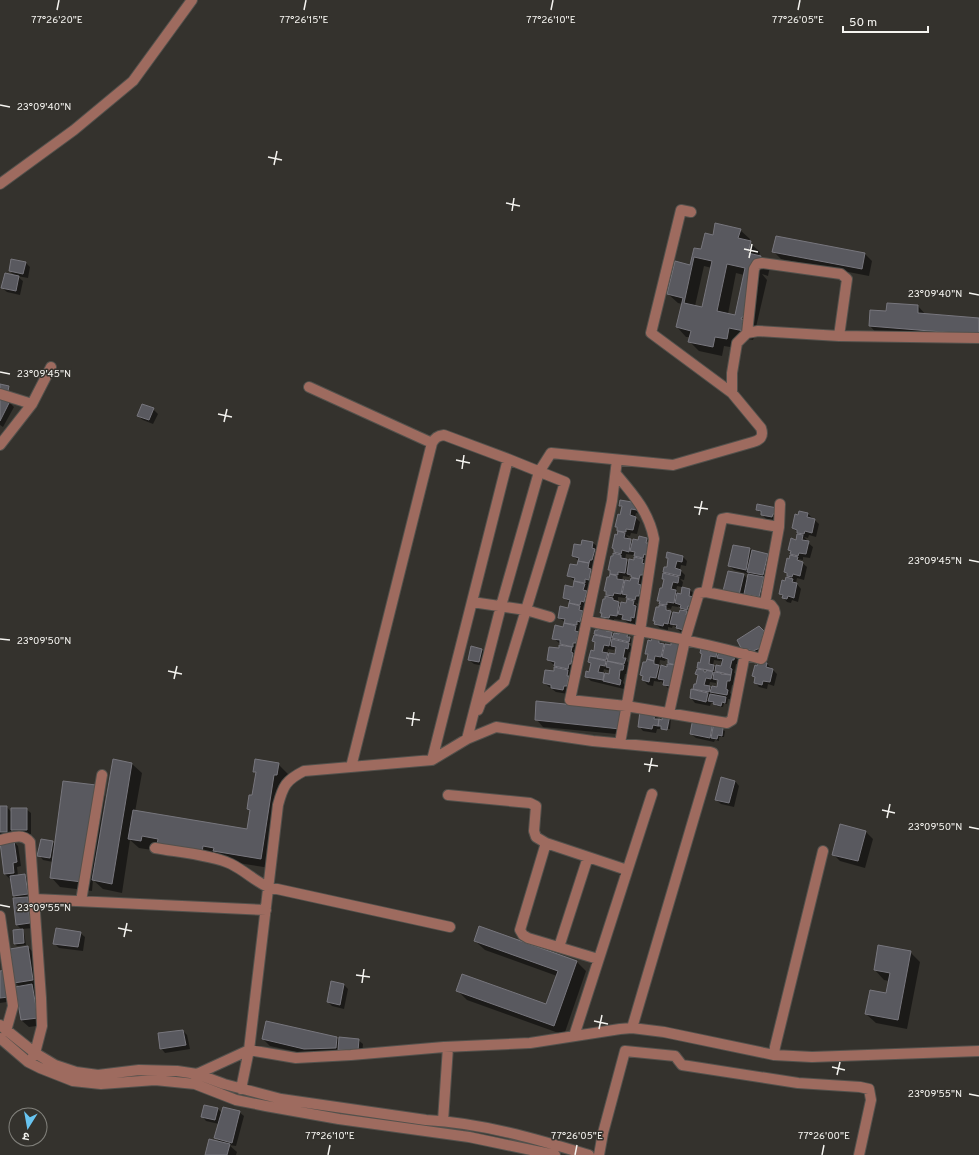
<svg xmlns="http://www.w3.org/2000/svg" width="979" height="1155" font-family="Overpass,'Noto Sans Devanagari',sans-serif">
<rect width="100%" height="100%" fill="#34322d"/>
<!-- shadow -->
<path fill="#0007" fill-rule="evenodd" d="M740 230 750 239 749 242 760 252 759 256 770 266 768 276 762 274 767 280 756 327 751 325 756 330 753 340 739 337 736 348 724 346 722 356 699 351 689 341 690 337H686L677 327 682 304 678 303 668 294 691 266 695 249 702 250 713 236ZM704 266 712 268 703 308 695 306ZM736 273 744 275 736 316 728 314Z
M777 237 865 254 872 261 869 276 781 259 774 252Z
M25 262 30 267 28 278 17 276 23 281 20 295 7 292 2 288 15 276 10 271Z
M918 306 926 315 979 319V343L879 336 870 326 887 312Z
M0 398 9 402 14 407 3 427 0 425Z
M153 409 158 414 153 424 143 420 138 416Z
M638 504 641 514 636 513 635 517 640 522 637 534 631 533 630 536 626 535 633 543 646 539 651 543 639 604 635 603 638 606V609L640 612 638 621H636L635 625 628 623 621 617V620L614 619V622L607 621 603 616V614L601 612 610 598 605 591 610 578 611 572 609 569 614 557 618 536 621 533 616 527 622 508 620 506ZM634 553 636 555 634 561 630 563 625 560 626 554 633 555ZM629 575 632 578 631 583 626 584 622 581 623 576 629 577ZM626 596 630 601 627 604 621 605 614 600H618V597L625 598Z
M757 509H776V521L766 519Z
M808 514 819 524 816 537 809 535 808 538 804 537 807 540V542L813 547 810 558 803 557V560L798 559 807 567 804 580 797 578 796 583 801 589 798 602 792 600 791 603 787 602 780 594 786 582 791 579 785 572 790 560 795 557 789 550 801 536 793 528Z
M583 541 593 543 598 547 577 650H573L576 653 568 694 556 692 544 683 554 673 556 666V665L553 664 548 660 564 647 553 638 564 628 565 622 559 618 569 609 571 603 564 598 573 588 575 581 568 576 578 566 579 561 573 556 582 546Z
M750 549 752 552 767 555 772 560 767 579H764L768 582 764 601 750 598 745 593 744 598 728 595 744 575 748 580 749 574 734 570 729 566Z
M683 557 687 561 686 566 681 565 680 570 685 575 684 580 680 579 683 582 682 587 677 586 676 591 679 595 690 590 694 594 692 614 688 613 691 617 688 634 682 633 673 625 672 628 668 627V630L660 628 655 624V621L664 607 658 600 665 581 663 579 667 575 664 572 667 568 669 560 667 558ZM672 606 678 607V606L685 612 673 615 667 608 671 609Z
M759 628 768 636 758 655 747 652 742 647Z
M607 629 608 632 614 635 627 633 631 640V643H627L633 648 632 653 629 652 627 661 630 664 627 674H625L623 683 625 685 624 689 591 681 586 676 590 673 591 664 589 662 590 658 592 651 594 652 596 644 594 641 598 637 595 633ZM614 648 616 651 615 655 609 656 607 654 608 649 614 650ZM604 669 611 671 610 675 605 676 603 674Z
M659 641 666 647 680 645 676 690 669 689 661 681 660 682 654 681 653 686 648 685 643 680 644 677 641 675 647 664 649 656 646 653ZM666 659 669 662 668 668 661 669 659 666 660 660 665 661Z
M472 648 482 650 486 654 484 666 474 664 469 660Z
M708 650 711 653 716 652 719 654 734 655 739 660 738 664H736L734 673 736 674 734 685H732L730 693 732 695 731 699H728L727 704 724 703 723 707 716 706 715 703H711L710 706 695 703 691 698 695 685H697L699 676 697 674 701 671 698 667 701 664 703 655 701 653ZM714 660 720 661V660L723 662 722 667 716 668 713 665ZM720 671 724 672 723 676 719 675ZM716 680 719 683 718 688 712 689 709 686 710 682 716 683Z
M759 662 767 664 777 674 774 686 768 684 767 689 759 687 755 682 756 678 753 676Z
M654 714 659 718V720L663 721 671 718 670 729H657L656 733 643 731 639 726Z
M629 718 627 735 543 727 536 719Z
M694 719 722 726 721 729 725 731 724 737H719V741L715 740 714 742 696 738 691 734Z
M113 761 132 764 142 773 135 812 248 831 251 812 248 809 253 797 257 774 254 771 278 764 288 774 270 868 139 848 130 840 122 893 103 889 93 880 92 891 60 887 51 877 53 862 43 860 39 855 53 842 55 845 95 786 105 796 100 829H102Z
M735 781 739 786 734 807 721 804 716 800Z
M0 807H7L12 813 26 809 31 813V834H17L11 829 12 836H0Z
M866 832 873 839 865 868 840 861 833 854Z
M14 842 18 846 21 866 17 867 18 876 25 875 29 880 32 898 28 899 32 902 34 928 21 929 16 924 17 899 14 895 12 878 10 879 5 874 1 843Z
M480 927 577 962 586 971 564 1035 467 1000 457 990 547 1005 557 976 485 950 475 941Z
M22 930 24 932 26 945 17 946 15 944Z
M80 933 85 937 83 951 59 948 54 943Z
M28 947 35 954 39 987H34L39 992 44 1025 29 1027 21 1020 20 987 15 982Z
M910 952 920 962 907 1029 876 1023 866 1014 886 995 889 981 884 980 875 970Z
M0 972 13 1001 0 1003Z
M332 982 344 985 348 989 344 1009 332 1006 328 1002Z
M267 1023 337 1038 340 1041 358 1040 363 1044 362 1055H311L270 1046 263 1039Z
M183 1031 187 1035 190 1049 165 1053 161 1048Z
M218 1109 222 1113 239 1112 244 1116 236 1146 229 1145 237 1152 236 1155H206L220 1143 216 1138 219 1124 206 1121 202 1116Z"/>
<!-- building -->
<path fill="#59595f" stroke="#77767d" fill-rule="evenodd" d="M715 223 741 229 738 238 751 241 748 253 761 256 747 318 742 317 741 319 746 320 744 331 729 328 727 339 715 337 713 347 688 342 691 331 676 327 683 298 667 294 675 261 690 265 694 248 701 249 705 233 713 235ZM694 257 712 261 702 307 684 303ZM727 264 745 268 735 315 717 311Z
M776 236 865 253 862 269 772 252Z
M11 259 26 262 23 274 9 271Z
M5 273 19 276 16 291 1 288Z
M887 303 918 305V313L979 318V335L869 326 870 310 886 311Z
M0 384 9 386 8 391 0 390Z
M0 396 10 401 0 421Z
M142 404 154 408 149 420 137 416Z
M620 500 638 503 637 510 631 509 630 515 636 517 633 530 626 529V532L617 531V527H615L618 514 620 515 622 506H619Z
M757 504 777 508 775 514H773L772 517 761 515V511L756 510Z
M799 511 808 513 807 517 815 519 812 533 805 531 804 534 797 533V530L792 528 795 514 798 515Z
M618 531 625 533 624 538 631 539 629 552 622 550 621 554 614 552V549L612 548 615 534 617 535Z
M797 534 803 535 802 540 809 541 806 554 799 553 798 556 790 554 791 551 788 550 791 538 796 540Z
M639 536 647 538 646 543H649L646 555 644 554 643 558 634 556 635 552 630 551 633 539 638 540Z
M582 540 593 542 592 548 595 549 592 560H590L589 563 578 561 579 558 572 556 574 544 581 545Z
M733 545 750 548 746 570 728 566Z
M752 550 768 554 763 575 747 572Z
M667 552 683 556 682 562 677 561 675 568 681 570 680 576 663 572 664 567H667L668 558H666Z
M613 553 621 555V558L627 559 625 573 618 572V575L610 574V570H608L611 556H613Z
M790 555 798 557 797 560 803 562 800 576 793 574 792 577 787 576V573L784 572 787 558 789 559Z
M634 557 643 559 642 563 645 564 643 575H640L639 579 631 577V575L627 574 629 559 634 560Z
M578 561 589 563 588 568 591 569 589 580 585 579V583L574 581 575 578 567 576 570 564 577 565Z
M728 571 744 574 739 595 723 591Z
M663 573 679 577 678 583 673 582 671 589 676 590 674 603 667 602V605L659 604 660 601H657L660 588H662L664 579H662Z
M610 574 617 576V579L624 580 621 594 614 593 613 596 606 595V591H604L607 577H609Z
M748 574 764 577 759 597 744 594Z
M786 577 793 579 792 582 797 583 794 598 788 596 787 599 782 598 783 595 779 594 782 580 785 581Z
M631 578 639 579 638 584 641 585 639 596H636L635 600 626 598 627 595 622 594 625 580 630 581Z
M574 581 585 584 583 590 587 591 584 602 581 601 580 605 569 603 570 600 563 598 565 585 573 587Z
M682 587 690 589 689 596 694 597 692 607 688 606 687 610 680 608 681 605 675 603 677 593 681 594Z
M605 596 613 598V600L619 602 617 616 610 615 609 618 601 617 602 613H600L603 599H605Z
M627 599 634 601 633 605 636 606 634 618 631 617V621L622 619 623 615 618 614 621 602 626 603Z
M569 603 580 606 579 610 583 611 580 622 577 621V625L564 623 565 619 558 618 560 606 568 608Z
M659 605 666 606V610L671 611 668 624 664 623 663 626 654 624 655 621H653L656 607H659Z
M680 610 687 611 686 615 689 616 684 630 676 628 677 625 670 624 673 612 679 613Z
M564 623 576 626 575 631 579 632 576 643H573V647L560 644V640L552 639 555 625 563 627Z
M599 626 607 628 606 631 612 632 611 638 594 634 595 630H598Z
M759 626 764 631 760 648 753 651 741 648 737 640Z
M620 630 628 632 627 637H630L629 642 612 638 614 633 619 634Z
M594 635 611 638 609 646 604 645 602 652 608 653 606 660 589 657 591 650 594 651 595 642 592 641Z
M652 638 659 640V643L664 644 661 657 655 656 654 661 647 659 648 654H645L648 640 651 641Z
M612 639 629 643 628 649 625 648 623 658H626L624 664 607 661 609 653 615 654 616 647 611 646Z
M671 642 680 644 676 665 668 663V659L662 657 665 644 671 645Z
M559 645 572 647 571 652 573 653 571 664H569L568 669 554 666 555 662 547 660 549 647 559 648Z
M471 646 482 649 479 662 468 660Z
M701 648 708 649V651H710V649L717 651 716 657 710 656 709 664 714 665 713 671 697 668 698 662 700 663 702 654 700 653Z
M719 651 735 654 734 660H732L730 668 732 669 731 675 715 671 716 665 721 666 723 659 717 658Z
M589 657 606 661 605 666 600 665 598 672 604 673 603 680 585 677 586 671 589 672 591 663 588 662Z
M647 659 654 661V664L659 665 656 678 650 677 649 682 642 680 643 676 640 675 643 662H646Z
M607 661 624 665 623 670H620L619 679 621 680 620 685 603 681 605 673 609 674 610 668 606 667Z
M758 661 767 663 766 667 773 669 770 682 763 681 762 685 754 683 755 677 752 676 755 665 757 666Z
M667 664 676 665 671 686 663 685 664 680 658 679 661 665 667 667Z
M554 667 568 670 567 676H569L567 686H564L563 690 551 688V685L543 683 545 670 554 671Z
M697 669 704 670V672H706V670L713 672 711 679 706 678 704 685 710 686 709 692 693 689 694 684H696L698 675 695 674Z
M714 672 721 673V674L731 675 730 681H727L726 689 728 690 727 695 710 692 712 686 717 687 718 680 713 679Z
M691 689 708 693 706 702 690 698Z
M710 694 726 697 725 703 722 702 721 706 713 704 714 702 708 701Z
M536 701 622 710 620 729 535 720Z
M640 711 655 713 654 719H659L658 726 653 725 652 729 638 727Z
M663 714 670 715 667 730 661 729V726H658L659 719 662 720Z
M693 718 713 722 710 738 690 734Z
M714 722 720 723 719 727 723 728 722 736 718 735 717 739 711 738Z
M113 759 132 763 112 884 92 880Z
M255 759 279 763 277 775H274L261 859 213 851 214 848 203 846 202 852 157 845 158 839 142 836 141 841 128 839 133 810 247 829 250 810 247 809 249 795H252L256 772H253Z
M721 777 735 781 729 803 715 800Z
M63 781 96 785 82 882 50 878Z
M0 806H7V832H0Z
M11 808H27V830H11Z
M840 824 866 831 858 861 832 855Z
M41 839 53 841 50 858 37 856Z
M14 841 17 862 13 863 14 873 4 874 0 842Z
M25 874 28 894 13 896 10 876Z
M28 897 30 923 16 925 13 898Z
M479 926 577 961 554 1026 456 991 462 974 546 1004 558 971 474 941Z
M56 928 81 932 78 947 53 944Z
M23 929 24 943 14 944 13 930Z
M878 945 911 951 898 1020 865 1014 870 990 886 993 890 973 874 970Z
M28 946 33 980 14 983 10 949Z
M5 970 9 997 0 998V971Z
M331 981 344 984 340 1005 327 1002Z
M32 984 38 1018 21 1020 15 987Z
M266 1021 337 1037 336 1048 304 1049 262 1039Z
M183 1030 186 1045 160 1049 158 1033Z
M339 1037 359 1039 358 1051 338 1050Z
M204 1105 218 1108 215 1120 201 1117Z
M223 1107 240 1111 232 1143 214 1138Z
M209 1139 230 1144 227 1155H205Z"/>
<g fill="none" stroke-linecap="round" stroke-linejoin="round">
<defs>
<path id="minor" d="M0 184 74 130 133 81 192 0
M747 333 754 269 757 264 762 263 841 274 847 279 839 336
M309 387 432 443
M732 393V373L737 343 747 333 758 331 839 336 979 338
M0 394 32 404
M0 445 32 404 51 367
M617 460 612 501 570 700 626 706 727 723 732 720 733 715 745 654
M616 474C633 494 649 512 654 539L640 631 620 743
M706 592 722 519 727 518 779 527
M472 602 526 610 550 617
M765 603 779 527 780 504
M587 621C645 632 704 642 761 659L762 658 775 613 774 609 771 605 706 592 699 593 685 640 669 713
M432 760 467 739 469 734
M351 767 432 443C435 438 437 436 444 435L508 459 565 482 504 682 481 702 478 710
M448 795 530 803 536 806 534 831 536 837 546 843 520 930 523 935 528 938 598 959
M0 840C11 838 22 832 30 842L41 998 42 1026 35 1053 33 1056
M546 843 627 870
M155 848C177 852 213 855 231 864 245 871 255 881 268 887L450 927
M34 899 266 910
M81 901 102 775
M0 916 13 1006 6 1031
M559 947 588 857
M0 1025 35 1053 55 1065 76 1072 98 1075 139 1070 177 1071 197 1074 224 1084 281 1099 426 1120C482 1123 536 1139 589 1155
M632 1028 713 753 710 752 593 741 496 727 467 739 501 606 539 472 551 453 673 465 753 442C760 440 764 437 761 428L732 393 651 333 681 210 691 212
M574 1036 652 794
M0 1038 28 1062 40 1068 73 1081 101 1084 155 1080 195 1084 236 1100 266 1106 339 1119 469 1137 555 1155
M774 1055 775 1047 823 851
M195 1084 197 1074 249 1050 296 1058 351 1055 444 1047 530 1043 620 1029 632 1028 664 1032 774 1055 812 1057 979 1051
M241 1089 249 1050 278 805C283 786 286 780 304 771L432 760 508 459
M443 1121 448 1047
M599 1155 603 1133 625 1051 675 1056 682 1065 798 1083 860 1087 869 1089 871 1100 859 1155"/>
</defs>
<!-- minor casing -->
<use href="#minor" stroke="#53514c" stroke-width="12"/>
<!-- minor -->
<use href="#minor" stroke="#9e6b5f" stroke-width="10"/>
</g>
<!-- ticks -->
<path fill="none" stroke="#f5f4f0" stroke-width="1.5" d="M57 10 59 0M304 10 306 0M551 10 553 0M798 10 800 0M0 105 10 107M268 157 282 160M274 165 277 151M506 203 520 206M512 211 514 198M744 249 758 252M749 258 752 244M969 293 979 295M0 372 10 374M218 414 232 417M224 422 227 409M456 460 470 463M462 469 464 455M694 507 708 509M699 515 702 501M969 560 979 562M0 639 10 640M168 671 182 674M174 679 177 666M406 718 420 720M412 726 414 712M644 764 658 766M649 772 652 758M882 810 895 813M887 818 890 804M969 827 979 829M0 905 10 907M118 928 132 931M124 937 127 923M356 975 370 977M362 983 364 969M594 1021 608 1024M599 1029 602 1015M832 1067 845 1070M837 1075 840 1062M969 1094 979 1096M328 1155 330 1145M575 1155 577 1145M822 1155 824 1145"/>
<g font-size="10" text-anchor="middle" fill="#f5f4f0" stroke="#34322d" stroke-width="3" stroke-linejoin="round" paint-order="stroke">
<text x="57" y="23">77°26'20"E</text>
<text x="304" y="23">77°26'15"E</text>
<text x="551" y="23">77°26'10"E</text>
<text x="798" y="23">77°26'05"E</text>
<text x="44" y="110">23°09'40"N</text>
<text x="935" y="297">23°09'40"N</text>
<text x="44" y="377">23°09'45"N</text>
<text x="935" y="564">23°09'45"N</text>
<text x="44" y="644">23°09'50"N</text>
<text x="935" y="830">23°09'50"N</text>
<text x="44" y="911">23°09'55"N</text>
<text x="935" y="1097">23°09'55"N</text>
<text x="330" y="1139">77°26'10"E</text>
<text x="577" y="1139">77°26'05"E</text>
<text x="824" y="1139">77°26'00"E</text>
</g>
<!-- north arrow -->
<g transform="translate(28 1127) rotate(191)"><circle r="19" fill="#34322d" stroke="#81807b"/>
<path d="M0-3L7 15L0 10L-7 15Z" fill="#68c4f0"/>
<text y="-6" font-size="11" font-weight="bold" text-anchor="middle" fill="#f5f4f0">उ</text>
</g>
<!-- scale -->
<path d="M843 26v6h85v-6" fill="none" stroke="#f5f4f0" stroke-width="2"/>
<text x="849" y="26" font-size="12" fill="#f5f4f0" stroke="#34322d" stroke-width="3" paint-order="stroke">50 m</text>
</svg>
